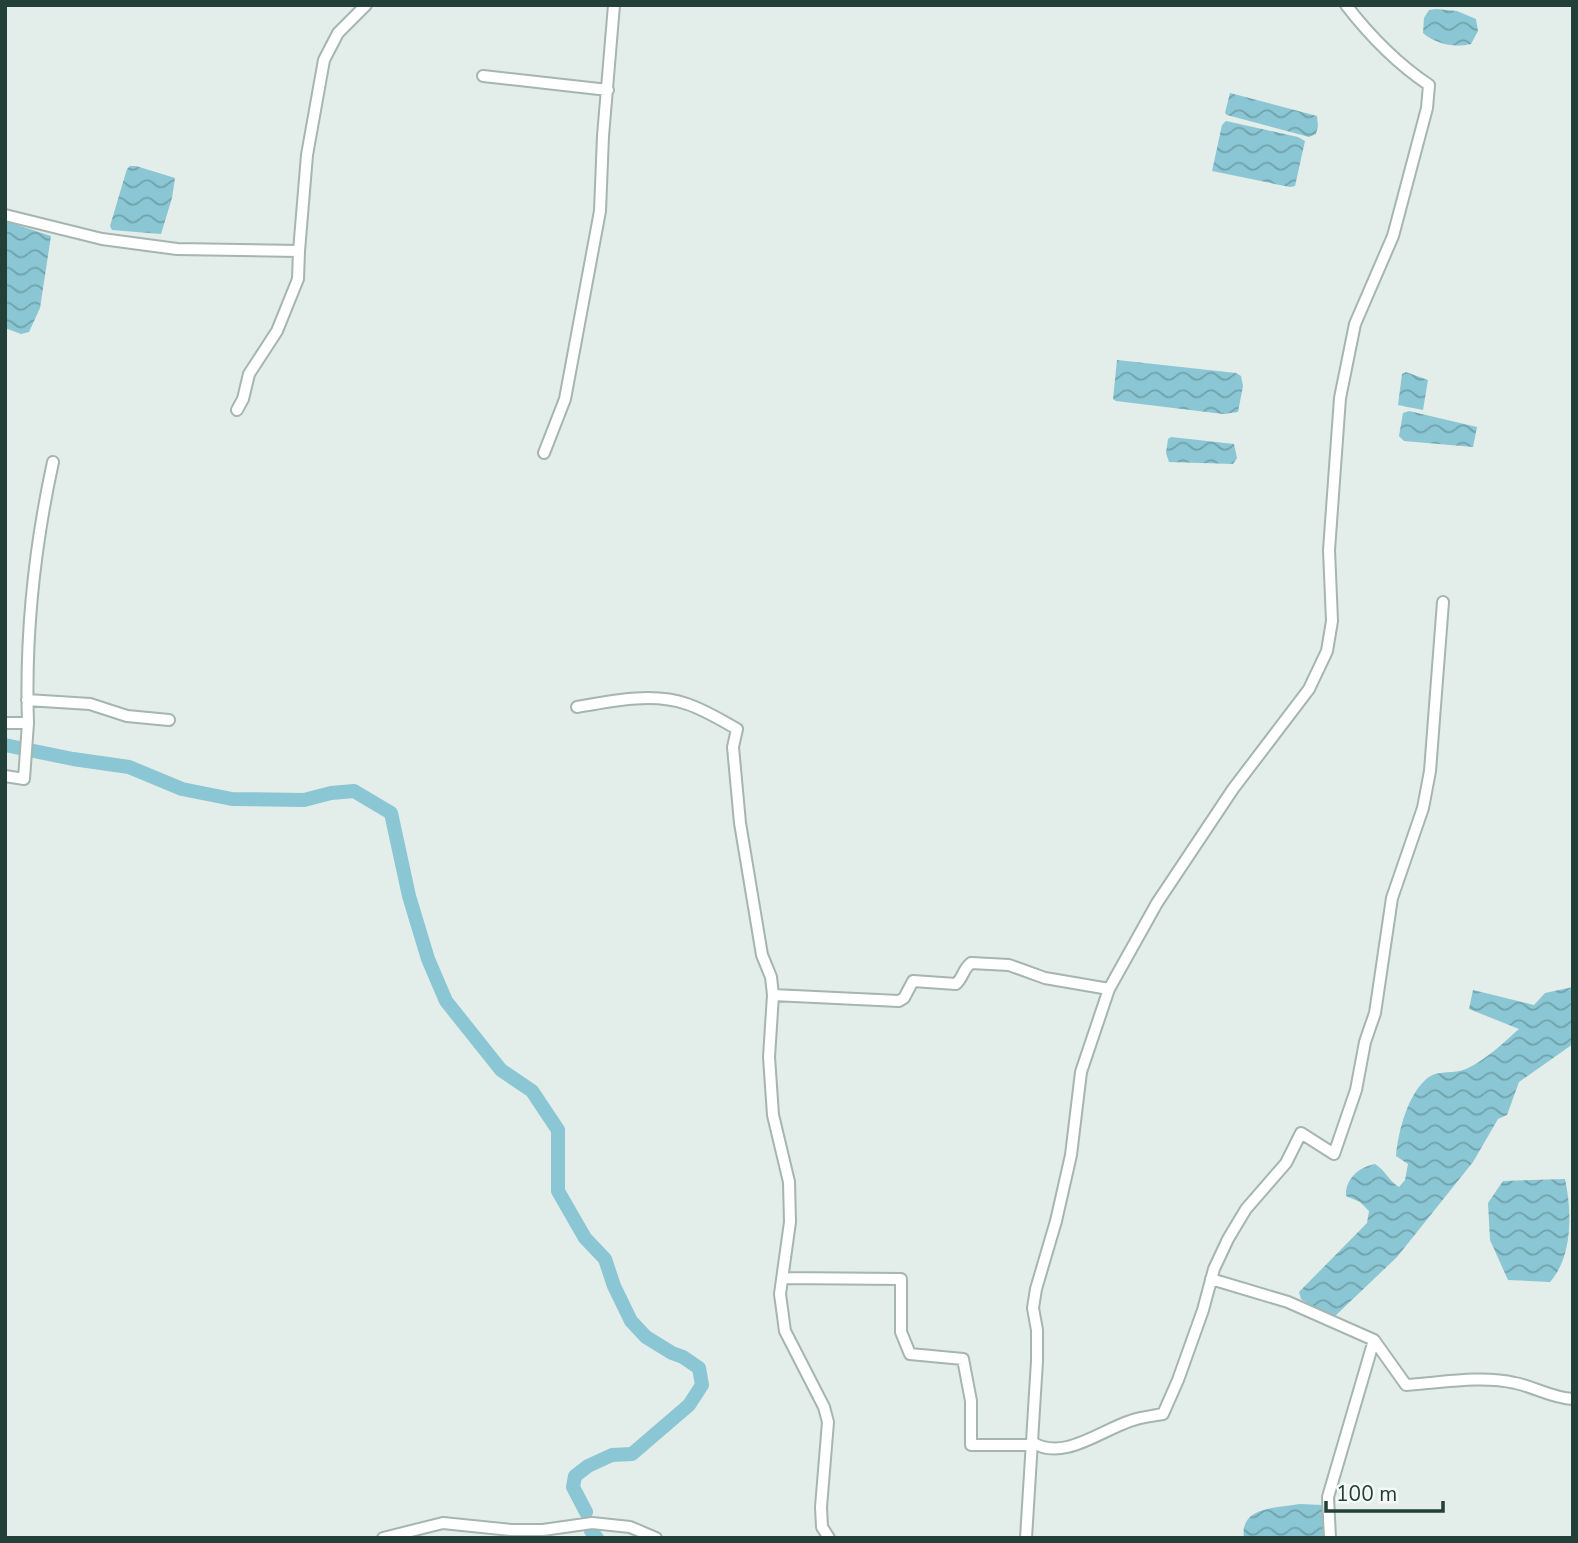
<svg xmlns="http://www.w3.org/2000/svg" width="1578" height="1543" font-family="'Nunito Sans',sans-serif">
<defs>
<pattern id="water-waves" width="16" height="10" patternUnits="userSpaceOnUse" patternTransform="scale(1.75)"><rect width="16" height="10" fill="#8ac6d3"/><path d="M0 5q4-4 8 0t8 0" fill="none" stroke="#70a2ac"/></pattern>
</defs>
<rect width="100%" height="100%" fill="#e3ede9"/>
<!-- water -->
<path fill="url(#water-waves)" d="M1436 9 1457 11 1476 19 1478 31 1471 44C1454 48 1436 44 1423 33L1424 18 1429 10Z
M1230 93 1317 116 1318 126 1316 134 1309 137 1227 115 1225 113Z
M1226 121 1298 137 1305 141 1295 186 1290 187 1212 171 1222 125Z
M130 166H136L175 178 172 198 161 234 112 230 110 226 127 169Z
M5 221 51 236 40 308 29 332 21 334 5 328Z
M1117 360 1236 373 1241 376 1243 386 1238 412 1223 414 1116 401 1113 399Z
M1406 372 1428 380 1423 410 1398 405 1402 374Z
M1409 411 1477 427 1473 447 1404 441 1399 436 1403 413Z
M1171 437 1234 444 1237 458 1233 464 1169 462 1166 453 1168 439Z
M1573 987V1044L1519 1082 1507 1115 1498 1119 1473 1162 1397 1257 1334 1317 1318 1311 1301 1299 1299 1292 1367 1223 1369 1211 1360 1202 1346 1196C1345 1179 1359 1167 1375 1164 1386 1171 1388 1180 1399 1187L1405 1180 1408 1164 1396 1156C1398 1132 1408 1092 1429 1077 1439 1070 1455 1074 1466 1069 1486 1060 1503 1043 1519 1029L1469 1009 1473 990 1534 1005 1545 993Z
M1565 1179C1572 1211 1573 1256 1550 1282L1508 1280 1490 1240 1488 1203 1503 1181Z
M1300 1504 1322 1505 1324 1538H1244C1239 1506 1278 1508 1300 1504Z"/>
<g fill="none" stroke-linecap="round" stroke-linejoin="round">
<!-- river -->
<path stroke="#8ac6d3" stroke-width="14" d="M5 745 73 759 129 767 182 789 232 799 304 800 331 793 354 791 391 813 409 896 428 959 446 1001 501 1070 532 1091 558 1130V1191L585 1238 605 1259 614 1286 631 1321 646 1337 672 1353 683 1357 699 1368 702 1385 689 1405 632 1454 612 1455 588 1466 575 1476 573 1487 586 1512
M591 1531 597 1538"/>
<defs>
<path id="minor" d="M483 76 608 90
M5 215 102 239 177 249 299 251 298 279 277 331 249 374 243 399 237 410
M299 251 307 155 324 60 338 33 366 5
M544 453 565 399 600 211 603 136 614 5
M27 700 90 704 127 716 169 720
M577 707C611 701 653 692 687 704 705 710 721 720 737 729L733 747 740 823 762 955 771 977 773 995 769 1057 773 1115 789 1182 790 1222 780 1294 785 1331 824 1407 828 1422 821 1507 822 1527 829 1538
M5 723H28C25 634 34 549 53 462
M5 776 24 779 28 723
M773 995 899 1001 904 998 913 981 956 984C963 978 963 969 971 963L1009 965 1045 978 1109 989
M783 1278 901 1279V1332L910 1354 963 1359 971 1401V1445H1032
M1211 1279 1288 1302 1374 1340 1406 1385C1440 1383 1481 1375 1515 1383 1535 1387 1552 1398 1573 1399
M1032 1442C1062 1462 1100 1431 1130 1421 1141 1417 1152 1416 1163 1414L1178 1380 1203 1310 1214 1269 1228 1239 1246 1209 1286 1163 1301 1133 1334 1154 1356 1090 1365 1042 1375 1013 1392 898 1423 808 1430 771 1443 602
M383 1538 443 1523 511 1530H543L592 1523 630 1527 656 1538
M1026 1538 1037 1361V1330L1033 1308 1036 1289 1056 1221 1071 1155 1081 1072 1109 989 1157 903 1233 789 1309 689 1327 651 1332 621 1329 550 1340 398 1355 324 1393 236 1427 108 1429 85C1396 63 1370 36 1346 5
M1330 1538 1328 1497 1374 1340"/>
</defs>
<!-- minor casing -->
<use href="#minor" stroke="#a5b5b0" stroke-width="14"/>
<!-- minor -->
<use href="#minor" stroke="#fff" stroke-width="10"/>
</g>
<!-- border -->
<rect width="1578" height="1543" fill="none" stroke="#223f38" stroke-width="14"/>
<!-- scale -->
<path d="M1326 1501v10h117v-10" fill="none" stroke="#223f38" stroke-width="3.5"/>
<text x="1336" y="1501" font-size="21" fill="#223f38" stroke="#f4f9f7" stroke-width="5" paint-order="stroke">100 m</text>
</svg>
